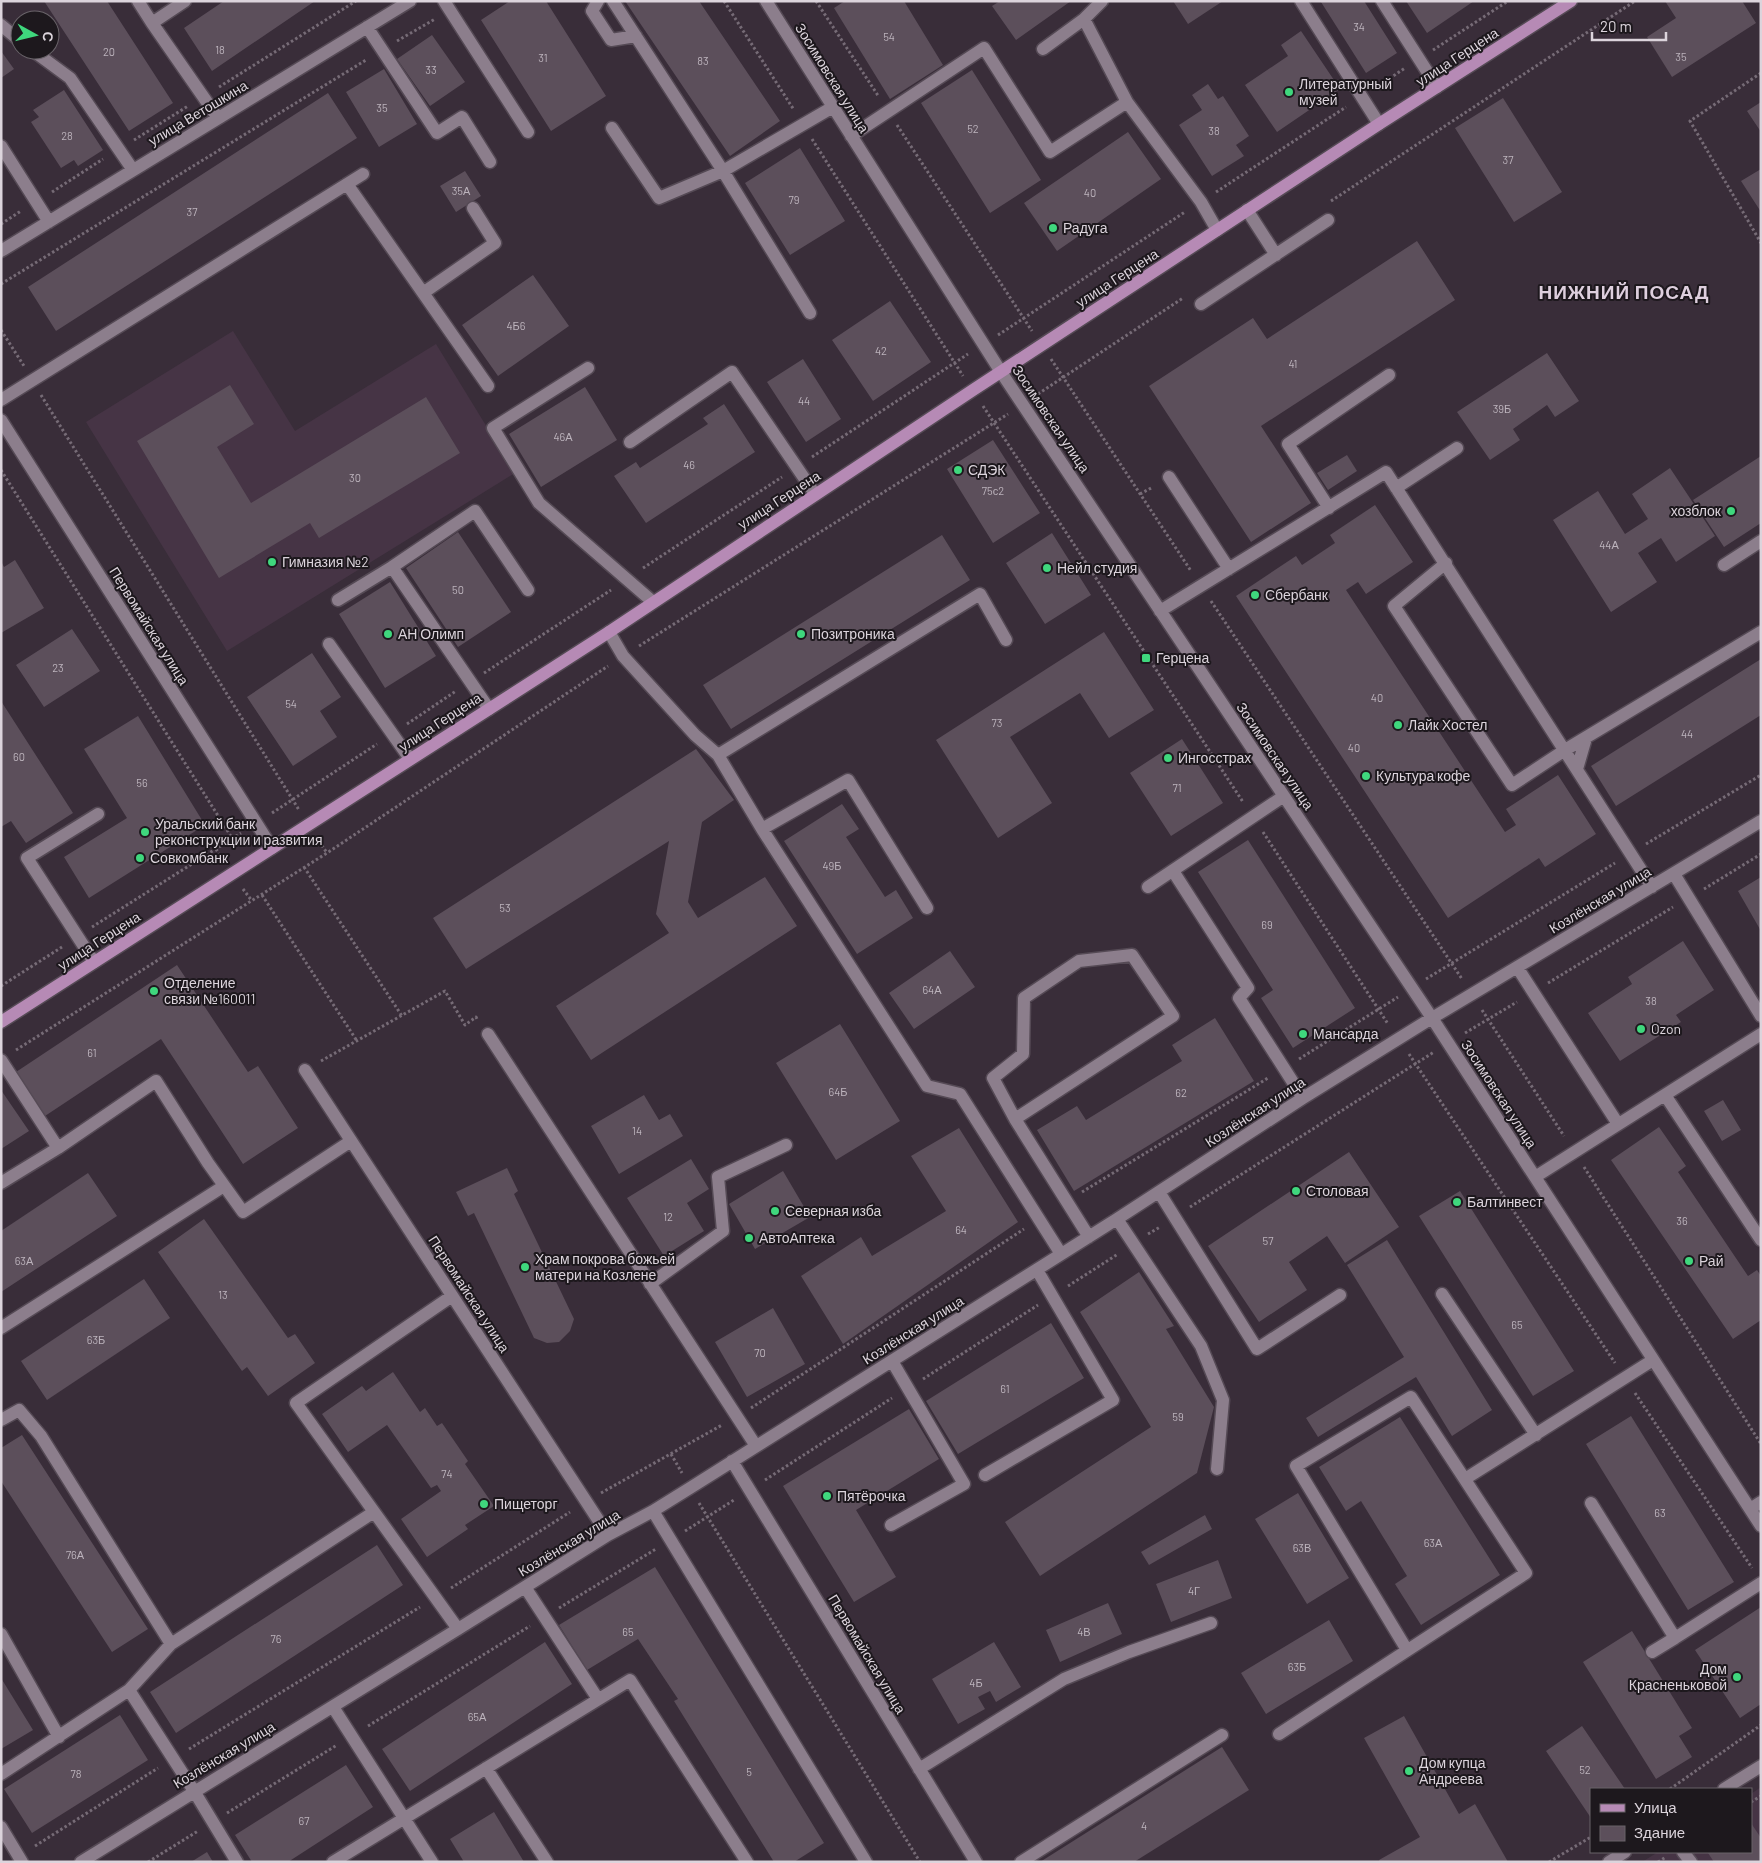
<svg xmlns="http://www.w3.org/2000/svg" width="1762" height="1863" font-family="Barlow,sans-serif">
<rect width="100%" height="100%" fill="#392d39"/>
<!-- built -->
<path fill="#463445" d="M233 331 295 431 436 344 515 473 227 651 86 422Z
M1761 1787V1862H1642L1658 1852H1751V1794Z"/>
<!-- building -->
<path fill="#5c4f5b" d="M44 1H107L173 103 129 131Z
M224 1H315L212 71 184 28Z
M510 1H546L606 96 551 131 481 20Z
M625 1H699L780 121 730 156Z
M845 1H904L943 65 890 99 834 8Z
M1000 1H1071L1016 40 992 6Z
M1173 1H1223L1188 24Z
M1322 1H1364L1397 53 1366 73 1321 2Z
M1406 1H1474L1427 33Z
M1665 1H1742L1756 23 1672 77 1647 37 1676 18Z
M1301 31 1340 89 1277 132 1245 85 1288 56 1281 45Z
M432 35 465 82 430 106 397 59Z
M1 51 14 69 1 78Z
M384 69 417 124 379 147 346 92Z
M972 70 1041 180 990 213 921 103Z
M1208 84 1218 99 1223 96 1249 136 1236 145 1244 156 1212 176 1179 125 1202 110 1192 95Z
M64 90 103 150 78 166 74 160 61 168 31 122 39 117 33 110Z
M328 93 357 138 56 331 28 287Z
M1503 98 1562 192 1514 222 1455 128Z
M1761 102V132L1747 111Z
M1128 132 1161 179 1057 251 1024 203Z
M800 148 845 221 790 255 745 183Z
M1761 169V212L1741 181Z
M465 171 481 196 456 212 440 186Z
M1417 241 1455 300 1261 426 1311 503 1251 542 1149 386 1253 318 1267 339Z
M533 275 569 326 498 376 462 325Z
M890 301 931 362 873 401 832 340Z
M1547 353 1579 401 1555 417 1547 405 1513 429 1520 440 1490 460 1457 412Z
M803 359 841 419 806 442 767 382Z
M230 385 254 424 217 447 251 503 426 397 460 453 319 538 310 523 219 578 137 441Z
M585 387 617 440 541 487 509 434Z
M724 404 755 452 646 523 614 476 636 462 640 468 708 424 703 418Z
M993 440 1040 513 993 543 947 469Z
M1347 455 1357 471 1328 490 1317 473Z
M1761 456V523L1724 547 1693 500Z
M1670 468 1715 536 1676 562 1661 538 1638 553 1657 582 1611 612 1553 520 1598 491 1625 534 1648 519 1632 494Z
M1375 505 1413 562 1366 594 1358 582 1346 590 1505 832 1516 825 1506 809 1558 775 1596 834 1545 867 1539 858 1448 918 1236 596 1296 556 1302 565 1335 543 1330 535Z
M458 532 511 612 458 647 406 568Z
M1052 533 1091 595 1045 624 1006 563Z
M942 535 970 580 731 729 703 685Z
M15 560 44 608 1 633V561L4 567Z
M390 582 436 656 385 688 339 614Z
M72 629 100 671 44 707 16 665Z
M1104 632 1154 710 1109 738 1080 693 1010 737 1052 803 998 838 936 740Z
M312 653 341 697 320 711 337 737 293 766 247 697Z
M1761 659V715L1616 806 1591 766Z
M1 701 73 813 26 843 11 821 1 827Z
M138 716 205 825 89 898 64 857 127 818 84 749Z
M1182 739 1223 803 1171 836 1130 773Z
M696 749 734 800 702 822 688 902 698 918 765 877 797 926 591 1060 556 1006 669 933 656 914 669 841 466 969 433 918Z
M842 804 859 829 846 837 885 897 896 890 913 918 857 954 784 841Z
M1248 840 1355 1008 1293 1048 1261 998 1273 990 1198 872Z
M1761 877V931L1738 891Z
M1683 941 1714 990 1676 1015 1681 1022 1620 1061 1588 1013 1632 984 1628 977Z
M950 951 975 987 914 1029 889 993Z
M177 965 248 1072 258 1066 298 1128 243 1164 161 1039 45 1116 16 1072Z
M1215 1018 1254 1081 1074 1191 1037 1130 1077 1106 1086 1120 1182 1061 1172 1045Z
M840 1024 900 1121 836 1160 776 1063Z
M1 1090 29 1131 1 1149Z
M644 1095 659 1120 670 1114 683 1136 619 1174 591 1126Z
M1723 1100 1741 1130 1722 1141 1704 1111Z
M1659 1127 1686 1166 1678 1172 1748 1276 1757 1270 1761 1276V1320L1733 1339 1611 1160Z
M959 1128 1018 1222 843 1344 801 1276 861 1237 872 1256 946 1211 911 1156Z
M1349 1152 1399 1227 1345 1263 1327 1236 1289 1262 1307 1290 1259 1322 1208 1246Z
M691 1159 709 1189 687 1203 704 1231 664 1256 627 1198Z
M507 1168 518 1191 514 1194 574 1319 570 1331 559 1342 547 1343 534 1338 474 1213 468 1216 456 1192Z
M783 1171 810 1217 755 1249 729 1204Z
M88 1173 117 1216 1 1292V1231Z
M1460 1191 1574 1371 1533 1396 1419 1216Z
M204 1219 288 1338 295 1334 315 1363 268 1396 247 1367 242 1371 158 1252Z
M1387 1240 1492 1410 1452 1436 1416 1377 1318 1437 1306 1418 1404 1357 1347 1265Z
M1139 1272 1174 1326 1166 1329 1214 1407 1197 1473 1040 1576 1005 1522 1151 1427 1080 1312Z
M144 1279 170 1318 47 1400 21 1361Z
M773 1308 805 1364 747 1397 715 1342Z
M1051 1323 1084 1378 958 1454 926 1401Z
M393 1372 420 1412 425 1408 437 1426 442 1423 468 1461 465 1464 494 1506 465 1525 468 1529 427 1557 401 1519 441 1491 437 1485 431 1488 387 1425 348 1452 322 1414 362 1386 366 1391Z
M909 1409 939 1459 856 1510 896 1577 854 1602 783 1486Z
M1631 1416 1734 1582 1688 1610 1586 1444Z
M1400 1417 1500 1575 1421 1625 1395 1584 1407 1576 1361 1501 1346 1511 1319 1467Z
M22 1435 148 1629 112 1652 1 1481V1448Z
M1298 1493 1349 1578 1307 1604 1255 1519Z
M1205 1515 1212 1529 1149 1565 1141 1552Z
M377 1545 403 1585 176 1733 150 1692Z
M1218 1560 1232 1598 1171 1622 1156 1584Z
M655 1567 824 1843 794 1862H774L674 1701 678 1699 638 1639 587 1670 559 1625Z
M1108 1603 1122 1634 1060 1662 1046 1630Z
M1761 1607V1704L1740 1718 1695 1650Z
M1329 1620 1353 1661 1266 1714 1241 1673Z
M1632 1631 1692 1728 1679 1736 1692 1757 1656 1779 1583 1662Z
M545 1642 572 1684 410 1791 382 1749Z
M994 1642 1021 1687 996 1702 990 1691 978 1697 985 1709 958 1724 932 1679Z
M1 1678 33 1730 1 1749Z
M120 1715 148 1760 32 1833 4 1789Z
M1404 1716 1459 1814 1475 1804 1508 1862H1380L1379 1860 1420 1837 1364 1738Z
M1582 1726 1625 1789H1591V1818L1546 1751Z
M1222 1747 1249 1790 1134 1862H1040Z
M346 1765 373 1807 288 1862H252L235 1835Z
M494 1812 524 1862H464L450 1839Z
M1751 1823 1761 1838V1862H1714L1708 1853 1710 1852H1751Z
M207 1852 213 1862H191Z"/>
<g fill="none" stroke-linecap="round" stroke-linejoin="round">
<defs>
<path id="minor" d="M138 1 152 23
M185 1 152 23 218 118
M444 1 528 132
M598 1 592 11 611 40 636 36
M613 1 723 171 833 107
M766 1 1001 372 1432 1018 1761 1526
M1301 1 1379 124
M1382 1 1437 87
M1084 19 1102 1
M1 25 20 41
M367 27 437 133 462 117 490 162
M1043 49 1084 19 1127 102
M32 50 70 78 133 170
M612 128 659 198 723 171 810 313
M851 136 984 48 1050 152 1127 102 1201 202 1217 230
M1 146 49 222
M347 184 488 386
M1247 210 1276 255
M1 251 410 1
M423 293 495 243 473 208
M1201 304 1328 220
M588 368 493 428 539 503 653 602
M1 400 363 174
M1 420 272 848
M630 442 732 372 815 494
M1169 477 1229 569
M1396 488 1457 448
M1329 508 1288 444 1389 375
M1446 563 1394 606 1512 785 1565 750 1761 632
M1724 565 1761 541
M338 600 392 567
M1160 611 1386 472 1652 887
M609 632 623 656 695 735 718 755 762 829 927 1086 960 1094 1061 1254
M329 644 410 759
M489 709 392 567 475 511 528 590
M718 755 980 594 1006 640
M1577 769 1586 738
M762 829 848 780 927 908
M1173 871 1248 988 1239 998 1303 1098
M1674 874 1761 1016
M1148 887 1284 796
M94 962 27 858 98 814
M1517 967 1618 1124
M488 1034 756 1446
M1 1060 58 1148 1 1183
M305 1070 608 1535
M1665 1095 1761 1240
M1015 1119 993 1078 1023 1054 1024 998 1079 961 1132 955 1173 1016 1015 1119 1089 1237
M58 1148 156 1081 208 1163 243 1212 351 1141
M1535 1177 1761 1034
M1159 1192 1257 1349 1340 1295
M1117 1219 1201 1346 1223 1400 1217 1469
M650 1284 723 1231 718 1177 786 1145
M1442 1294 1536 1435
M452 1296 296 1403 458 1629
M1 1328 224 1186
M1 1420 19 1410 41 1436 171 1644
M732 1461 976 1862
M985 1475 1113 1400 1037 1270
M1465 1479 1653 1360
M1591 1503 1675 1638 1761 1583
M1750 1509 1761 1502
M653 1511 866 1862
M891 1525 964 1484 892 1361
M525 1587 598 1699
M1 1634 59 1737
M1652 1652 1675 1638
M333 1707 432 1862
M1279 1734 1526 1573 1411 1397 1296 1466 1407 1650
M486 1768 547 1862
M919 1769 1064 1679 1129 1652 1211 1623
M1 1774 129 1690
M1724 1789 1761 1766
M1 1827 22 1862
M1683 1852 1691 1862
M81 1862 458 1629 608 1535 653 1511 690 1488 1117 1219 1303 1098 1432 1018 1761 821
M237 1862 194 1791 129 1690 171 1644 374 1512
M333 1862 630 1680 747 1862
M1021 1862 1222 1735
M1609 1862 1625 1852"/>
<path id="major" d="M1 1022 609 632 973 390 1379 124 1571 1"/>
</defs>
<!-- minor casing -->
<use href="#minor" stroke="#554a55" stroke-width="15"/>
<!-- major casing -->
<use href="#major" stroke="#554a55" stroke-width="15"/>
<!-- path -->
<path stroke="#766b76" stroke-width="3" stroke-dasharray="2.5 2.5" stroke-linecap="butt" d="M724 1 794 110
M816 1 879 97
M397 41 435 19
M1433 50 1508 1
M1761 73 1690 121 1761 243
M219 87 356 1
M1377 87 1405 68
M897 125 1032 331
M812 139 963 376
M134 140 188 106
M52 192 103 159
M1216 192 1346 107
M1331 201 1635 1
M1 224 21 211
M1 284 366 60
M1 330 24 366
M998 335 1185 212
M1051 359 1191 571
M1038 394 1183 298
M41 395 299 810
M983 406 1243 802
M812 457 968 354
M1 470 232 838
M1140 494 1153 487
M643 568 782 477
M1211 601 1462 979
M639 646 1008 414
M484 673 611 590
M407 724 456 691
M272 813 377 744
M1263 832 1388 1024
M319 841 327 853
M1646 844 1761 775
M216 849 222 859
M304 867 402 1016
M243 889 252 901
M1704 889 1761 854
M262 895 357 1041
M92 927 241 833
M1426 979 1615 863
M1548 983 1673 907
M1 986 62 947
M1482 1010 1564 1136
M1465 1033 1517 1002
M16 1050 327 853 608 666
M1409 1054 1615 1363
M1299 1059 1398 997
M321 1061 445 991 465 1025 476 1017 478 1021
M1584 1167 1761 1444
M1082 1192 1268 1078
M1190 1207 1434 1052
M1148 1234 1160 1227
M1068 1286 1118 1254
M923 1379 1038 1305
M1635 1393 1752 1568
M751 1408 1024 1229
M671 1454 682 1473
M765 1480 892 1398
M601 1493 722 1425
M699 1503 920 1862
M685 1531 734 1500
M451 1588 570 1512
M559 1608 656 1549
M368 1726 530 1626
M189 1749 420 1607
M1670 1789 1761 1725
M1751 1802 1761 1796
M227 1813 337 1745
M35 1846 158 1768
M148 1862 198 1831
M1549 1862 1591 1837
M1658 1862 1666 1857"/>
<!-- minor -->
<use href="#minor" stroke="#8c7e8c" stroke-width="12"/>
<!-- major -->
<use href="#major" stroke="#b68ab5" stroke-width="12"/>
</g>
<!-- markers -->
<g fill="#3fd77d" stroke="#1d181d" stroke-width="2">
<circle cx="1289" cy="92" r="5"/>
<circle cx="1053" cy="228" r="5"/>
<circle cx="958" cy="470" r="5"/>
<circle cx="1731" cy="511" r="5"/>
<circle cx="272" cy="562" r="5"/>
<circle cx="1047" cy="568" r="5"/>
<circle cx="1255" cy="595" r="5"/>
<circle cx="388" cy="634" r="5"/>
<circle cx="801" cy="634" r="5"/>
<rect x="1141" y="653" width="10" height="10" rx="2.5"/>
<circle cx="1398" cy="725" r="5"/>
<circle cx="1168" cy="758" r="5"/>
<circle cx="1366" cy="776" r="5"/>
<circle cx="145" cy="832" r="5"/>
<circle cx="140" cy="858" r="5"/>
<circle cx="154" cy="991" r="5"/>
<circle cx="1641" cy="1029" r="5"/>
<circle cx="1303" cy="1034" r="5"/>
<circle cx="1296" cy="1191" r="5"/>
<circle cx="1457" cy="1202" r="5"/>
<circle cx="775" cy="1211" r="5"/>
<circle cx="749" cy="1238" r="5"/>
<circle cx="1689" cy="1261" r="5"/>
<circle cx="525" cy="1267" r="5"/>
<circle cx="827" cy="1496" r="5"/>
<circle cx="484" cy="1504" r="5"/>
<circle cx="1737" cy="1677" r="5"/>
<circle cx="1409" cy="1771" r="5"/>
</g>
<g text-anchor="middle" stroke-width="4" stroke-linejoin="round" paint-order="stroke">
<!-- number labels -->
<g font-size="11" fill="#bcb3bc">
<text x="1359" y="31">34</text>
<text x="889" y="41">54</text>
<text x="220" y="54">18</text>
<text x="109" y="56">20</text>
<text x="1681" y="61">35</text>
<text x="543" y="62">31</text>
<text x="703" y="65">83</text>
<text x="431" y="74">33</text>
<text x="382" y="112">35</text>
<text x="973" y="133">52</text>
<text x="1214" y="135">38</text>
<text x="67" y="140">28</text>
<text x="1508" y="164">37</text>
<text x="461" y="195">35А</text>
<text x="1090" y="197">40</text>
<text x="794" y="204">79</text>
<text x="192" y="216">37</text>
<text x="516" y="330">4Б6</text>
<text x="881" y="355">42</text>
<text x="1293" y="368">41</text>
<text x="804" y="405">44</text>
<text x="1502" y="413">39Б</text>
<text x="563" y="441">46А</text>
<text x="689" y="469">46</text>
<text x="355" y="482">30</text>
<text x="993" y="495">75с2</text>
<text x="1609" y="549">44А</text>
<text x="458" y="594">50</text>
<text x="58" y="672">23</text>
<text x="1377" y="702">40</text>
<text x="291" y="708">54</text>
<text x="997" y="727">73</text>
<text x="1687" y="738">44</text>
<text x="1354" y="752">40</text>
<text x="19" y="761">60</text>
<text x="142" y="787">56</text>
<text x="1177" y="792">71</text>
<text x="832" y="870">49Б</text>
<text x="505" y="912">53</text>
<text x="1267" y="929">69</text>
<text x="932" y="994">64А</text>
<text x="1651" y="1005">38</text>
<text x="92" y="1057">61</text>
<text x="838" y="1096">64Б</text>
<text x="1181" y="1097">62</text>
<text x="637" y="1135">14</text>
<text x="668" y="1221">12</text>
<text x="1682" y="1225">36</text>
<text x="961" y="1234">64</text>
<text x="1268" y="1245">57</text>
<text x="24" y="1265">63А</text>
<text x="223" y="1299">13</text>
<text x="1517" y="1329">65</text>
<text x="96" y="1344">63Б</text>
<text x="760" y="1357">70</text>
<text x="1005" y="1393">61</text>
<text x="1178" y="1421">59</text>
<text x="447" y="1478">74</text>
<text x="1660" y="1517">63</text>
<text x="1433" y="1547">63А</text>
<text x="1302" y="1552">63В</text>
<text x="75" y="1559">76А</text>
<text x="1194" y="1595">4Г</text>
<text x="628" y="1636">65</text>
<text x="1084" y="1636">4В</text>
<text x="276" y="1643">76</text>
<text x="1297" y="1671">63Б</text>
<text x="976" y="1687">4Б</text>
<text x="477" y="1721">65А</text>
<text x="1585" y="1774">52</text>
<text x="749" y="1776">5</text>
<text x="76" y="1778">78</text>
<text x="304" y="1825">67</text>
<text x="1144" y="1830">4</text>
</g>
<!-- street labels -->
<g font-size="14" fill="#dcd4dc" stroke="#1d181d">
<text transform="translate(1457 57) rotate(-33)" y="5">улица Герцена</text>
<text transform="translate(832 78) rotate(58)" y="5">Зосимовская улица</text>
<text transform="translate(198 113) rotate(-31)" y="5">улица Ветошкина</text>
<text transform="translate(1117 278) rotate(-33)" y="5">улица Герцена</text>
<text transform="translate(1051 419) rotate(56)" y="5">Зосимовская улица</text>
<text transform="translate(779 500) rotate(-33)" y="5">улица Герцена</text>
<text transform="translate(149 626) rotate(58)" y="5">Первомайская улица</text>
<text transform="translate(440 722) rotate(-33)" y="5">улица Герцена</text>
<text transform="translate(1275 756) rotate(56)" y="5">Зосимовская улица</text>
<text transform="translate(1600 900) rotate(-31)" y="5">Козлёнская улица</text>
<text transform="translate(99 941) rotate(-33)" y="5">улица Герцена</text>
<text transform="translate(1499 1094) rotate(57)" y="5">Зосимовская улица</text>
<text transform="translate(1255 1112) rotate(-33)" y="5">Козлёнская улица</text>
<text transform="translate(469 1294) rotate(57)" y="5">Первомайская улица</text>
<text transform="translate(913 1330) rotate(-32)" y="5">Козлёнская улица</text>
<text transform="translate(569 1543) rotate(-31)" y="5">Козлёнская улица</text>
<text transform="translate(867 1654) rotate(59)" y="5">Первомайская улица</text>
<text transform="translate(224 1755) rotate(-31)" y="5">Козлёнская улица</text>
</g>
<!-- poi labels -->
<g font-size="14" fill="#dcd4dc" stroke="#1d181d" text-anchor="start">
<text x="1299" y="89">Литературный<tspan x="1299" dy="16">музей</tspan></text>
<text x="1063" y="233">Радуга</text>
<text x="968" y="475">СДЭК</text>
<text x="1721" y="516" text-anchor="end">хозблок</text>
<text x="282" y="567">Гимназия №2</text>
<text x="1057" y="573">Нейл студия</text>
<text x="1265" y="600">Сбербанк</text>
<text x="398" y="639">АН Олимп</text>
<text x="811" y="639">Позитроника</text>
<text x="1156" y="663">Герцена</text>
<text x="1408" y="730">Лайк Хостел</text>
<text x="1178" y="763">Ингосстрах</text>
<text x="1376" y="781">Культура кофе</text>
<text x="155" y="829">Уральский банк<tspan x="155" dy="16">реконструкции и развития</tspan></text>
<text x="150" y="863">Совкомбанк</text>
<text x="164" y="988">Отделение<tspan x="164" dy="16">связи №160011</tspan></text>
<text x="1651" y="1034">Ozon</text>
<text x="1313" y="1039">Мансарда</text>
<text x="1306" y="1196">Столовая</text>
<text x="1467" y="1207">Балтинвест</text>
<text x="785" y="1216">Северная изба</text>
<text x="759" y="1243">АвтоАптека</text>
<text x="535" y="1264">Храм покрова божьей<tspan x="535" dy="16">матери на Козлене</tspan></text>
<text x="1699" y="1266">Рай</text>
<text x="837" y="1501">Пятёрочка</text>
<text x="494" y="1509">Пищеторг</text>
<text x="1727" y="1674" text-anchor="end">Дом<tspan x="1727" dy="16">Красненьковой</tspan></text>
<text x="1419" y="1768">Дом купца<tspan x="1419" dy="16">Андреева</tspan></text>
</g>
<!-- district labels -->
<g font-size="19" font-weight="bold" letter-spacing="1" fill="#decfde" stroke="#1d181d">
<text x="1624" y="299">НИЖНИЙ ПОСАД</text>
</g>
</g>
<!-- border -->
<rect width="1762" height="1863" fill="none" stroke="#dcd4dc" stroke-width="5"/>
<!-- legend -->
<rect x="1590" y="1788" width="162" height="65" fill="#1d181d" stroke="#696369"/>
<rect x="1600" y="1804" width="25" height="8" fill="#b68ab5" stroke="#696369"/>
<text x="1634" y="1813" font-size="15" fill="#dcd4dc">Улица</text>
<rect x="1600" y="1826" width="25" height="15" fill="#5c4f5b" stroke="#696369"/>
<text x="1634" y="1838" font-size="15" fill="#dcd4dc">Здание</text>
<!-- north arrow -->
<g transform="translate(35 35) rotate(98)"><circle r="24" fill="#1d181d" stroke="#696369"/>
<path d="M0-4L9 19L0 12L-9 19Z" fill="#3fd77d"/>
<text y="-8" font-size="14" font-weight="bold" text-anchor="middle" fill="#dcd4dc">С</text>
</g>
<!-- scale -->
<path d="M1592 32v8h74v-8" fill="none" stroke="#dcd4dc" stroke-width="2.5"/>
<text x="1600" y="32" font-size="15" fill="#dcd4dc" stroke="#1d181d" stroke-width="4" paint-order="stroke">20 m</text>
</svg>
